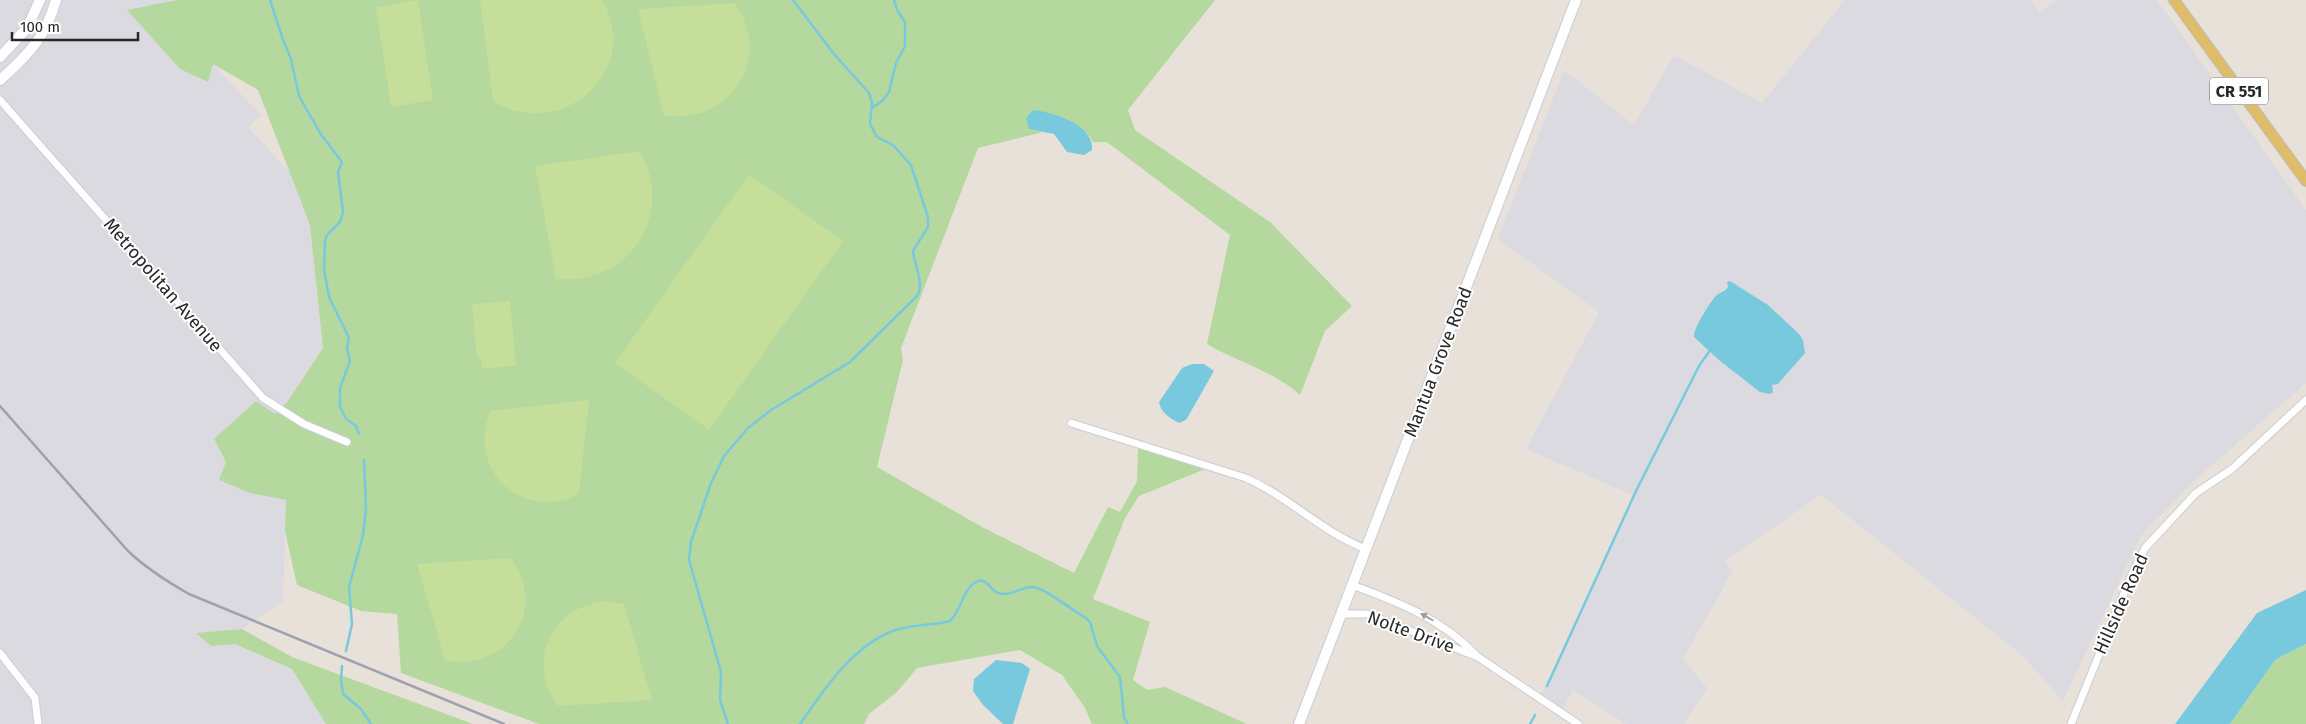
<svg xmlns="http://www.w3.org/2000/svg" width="2306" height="724" font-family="'Fira Sans',sans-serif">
<rect width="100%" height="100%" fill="#e8e1da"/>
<!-- industrial -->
<path fill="#dcdae1" d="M0 0H177L127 11 212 63 261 115 248 127 290 173 310 225 323 348 288 401 275 414 214 440 226 462 219 480 250 493 286 500 283 601 242 629 196 633 211 646 234 644 292 669 326 724H0Z
M1845 0H2031L2039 12 2056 0H2157L2306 210V383L2194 481 2140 537 2063 701 2023 656 1821 495 1724 561 1733 570 1683 659 1707 688 1685 722 1687 724H1626L1573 690 1559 716 1538 700 1635 496 1526 449 1599 312 1498 239 1564 70 1634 125 1674 55 1762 103Z"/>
<!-- green -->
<path fill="#b4d89d" d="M177 0H1215L1128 110 1135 130 1270 222 1352 306 1325 331 1300 395C1274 371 1237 362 1207 344L1230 235 1107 142H1093C1087 128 1071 123 1058 116L1029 129 1043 132 978 148 901 348 903 360 877 467 982 527 1074 573 1108 507 1120 512 1137 481 1138 448 1205 469 1139 496 1125 518 1093 599 1150 622 1133 680 1147 690 1165 687 1247 724H1092L1085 708 1062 675 1020 650 917 668 897 692 869 714 864 724H539L401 673 397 614 361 611 297 585 285 531 286 500 250 493 219 480 226 462 214 439 256 401 275 414 288 401 323 348 310 225 258 90 213 64 208 82 180 69 127 10Z
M242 629 292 657 473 724H326L292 669 235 644 211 646 196 633Z
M2306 644V724H2230L2275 660Z"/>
<!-- pitch -->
<path fill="#c5de99" d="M418 0 433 100 391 107 376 7Z
M480 0H602C644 71 561 143 493 101Z
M735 3C774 58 731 126 664 115L638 9Z
M640 151C676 215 630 286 556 279L535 166Z
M749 174 843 241 709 430 615 363Z
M510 301 516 366 482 369 481 359 477 356 472 304Z
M589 400 579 494C522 522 466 470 490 411Z
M511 558C549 609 507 673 445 660L417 564Z
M607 601 624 604 652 700 558 706C525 661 552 605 607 601Z"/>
<!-- water -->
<path fill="#79c9de" d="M1033 110C1053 112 1095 125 1092 150L1084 155 1067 152 1054 134 1029 129 1026 118Z
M1730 281 1768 305 1799 334 1803 340 1805 353 1778 384 1772 385 1773 392 1770 394 1760 392 1720 361 1694 337C1693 329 1709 304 1715 297 1719 292 1724 293 1728 287L1727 282Z
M1192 364H1204L1214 371 1186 420 1179 423C1171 419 1160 412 1159 402L1182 368Z
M2306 590V644L2275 660 2230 724H2175L2257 613Z
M996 660 1022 663 1030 669 1013 724H1003L983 705 973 691 974 679Z"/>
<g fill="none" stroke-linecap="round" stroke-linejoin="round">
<!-- stream -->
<path stroke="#79c9de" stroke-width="2.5" d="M270 0 283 40 291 59 299 96 320 133 342 162 338 172 343 212 340 222 327 235 325 241 324 269 329 297 349 338 347 348 350 361 340 388V407L346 419 356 426 359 434
M872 108 882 101 889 92 896 63 905 46V22L897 10 894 0
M346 651 352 624 349 587 363 535 366 508 364 460
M342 666 341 679 343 694 361 709 371 724
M1547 686 1636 491 1699 366 1711 349
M728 724 720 700 721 672 689 560 691 542 711 483 724 456 748 428 771 410 850 362 917 296C925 283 914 265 913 251L928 227V217L911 165 893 145 877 137 870 124 872 103 869 93 834 54 793 0
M800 724C824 690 850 649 890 632 909 624 931 626 950 621 961 611 963 589 976 582 986 576 990 590 998 593 1010 597 1021 587 1032 587 1044 587 1073 611 1086 618L1090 622 1097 646 1120 677 1124 717 1128 724
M1530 724 1535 715"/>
<defs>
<path id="street" d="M0 100 263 398 304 424 347 442
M1071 423 1246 478C1289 497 1322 532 1366 549
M1352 585C1398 602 1442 619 1476 655
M1341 614H1367L1478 657 1578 724
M0 653 35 698 38 724
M2071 724 2131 576 2145 548 2196 493 2232 469 2306 400"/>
<path id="secondary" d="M0 57 27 28 40 0
M0 80C28 55 46 37 56 0
M1299 724 1576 0"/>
<path id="primary" d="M2174 0 2306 181"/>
</defs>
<!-- street casing -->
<use href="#street" stroke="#c9ccd7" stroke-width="9"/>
<!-- secondary casing -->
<use href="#secondary" stroke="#c9ccd7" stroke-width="12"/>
<!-- primary casing -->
<use href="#primary" stroke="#bebebe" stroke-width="12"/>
<!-- street -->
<use href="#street" stroke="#fff" stroke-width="7"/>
<!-- secondary -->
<use href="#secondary" stroke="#fff" stroke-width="10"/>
<!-- primary -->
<use href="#primary" stroke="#debc69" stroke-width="10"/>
<!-- rail -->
<path stroke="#9ea1af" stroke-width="2.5" d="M0 406 128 551C147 569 166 581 189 594L504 724"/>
</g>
<!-- one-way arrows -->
<defs><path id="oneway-solid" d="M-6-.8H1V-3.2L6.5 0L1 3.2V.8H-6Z" transform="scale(1.25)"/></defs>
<use fill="#9e9e9e" href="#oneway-solid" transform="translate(1427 617) rotate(-150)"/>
<g text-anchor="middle" stroke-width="4" stroke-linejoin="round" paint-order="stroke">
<!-- shield labels -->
<rect fill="#fff" stroke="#686868" stroke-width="1" x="2210" y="77.5" width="58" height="27" rx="4"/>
<g font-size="16" font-weight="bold" fill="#272727">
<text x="2239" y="97">CR 551</text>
</g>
<!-- street labels -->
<g font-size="18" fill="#272727" stroke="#fff">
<text transform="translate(163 285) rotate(49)" y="6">Metropolitan Avenue</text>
<text transform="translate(1438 362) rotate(-69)" y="6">Mantua Grove Road</text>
<text transform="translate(2121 604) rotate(-66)" y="6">Hillside Road</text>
<text transform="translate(1411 632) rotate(20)" y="6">Nolte Drive</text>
</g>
</g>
<!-- scale -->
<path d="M12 32v8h126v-8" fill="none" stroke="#272727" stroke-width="2.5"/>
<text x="20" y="32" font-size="15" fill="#272727" stroke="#ffffff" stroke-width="4" paint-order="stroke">100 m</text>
</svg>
